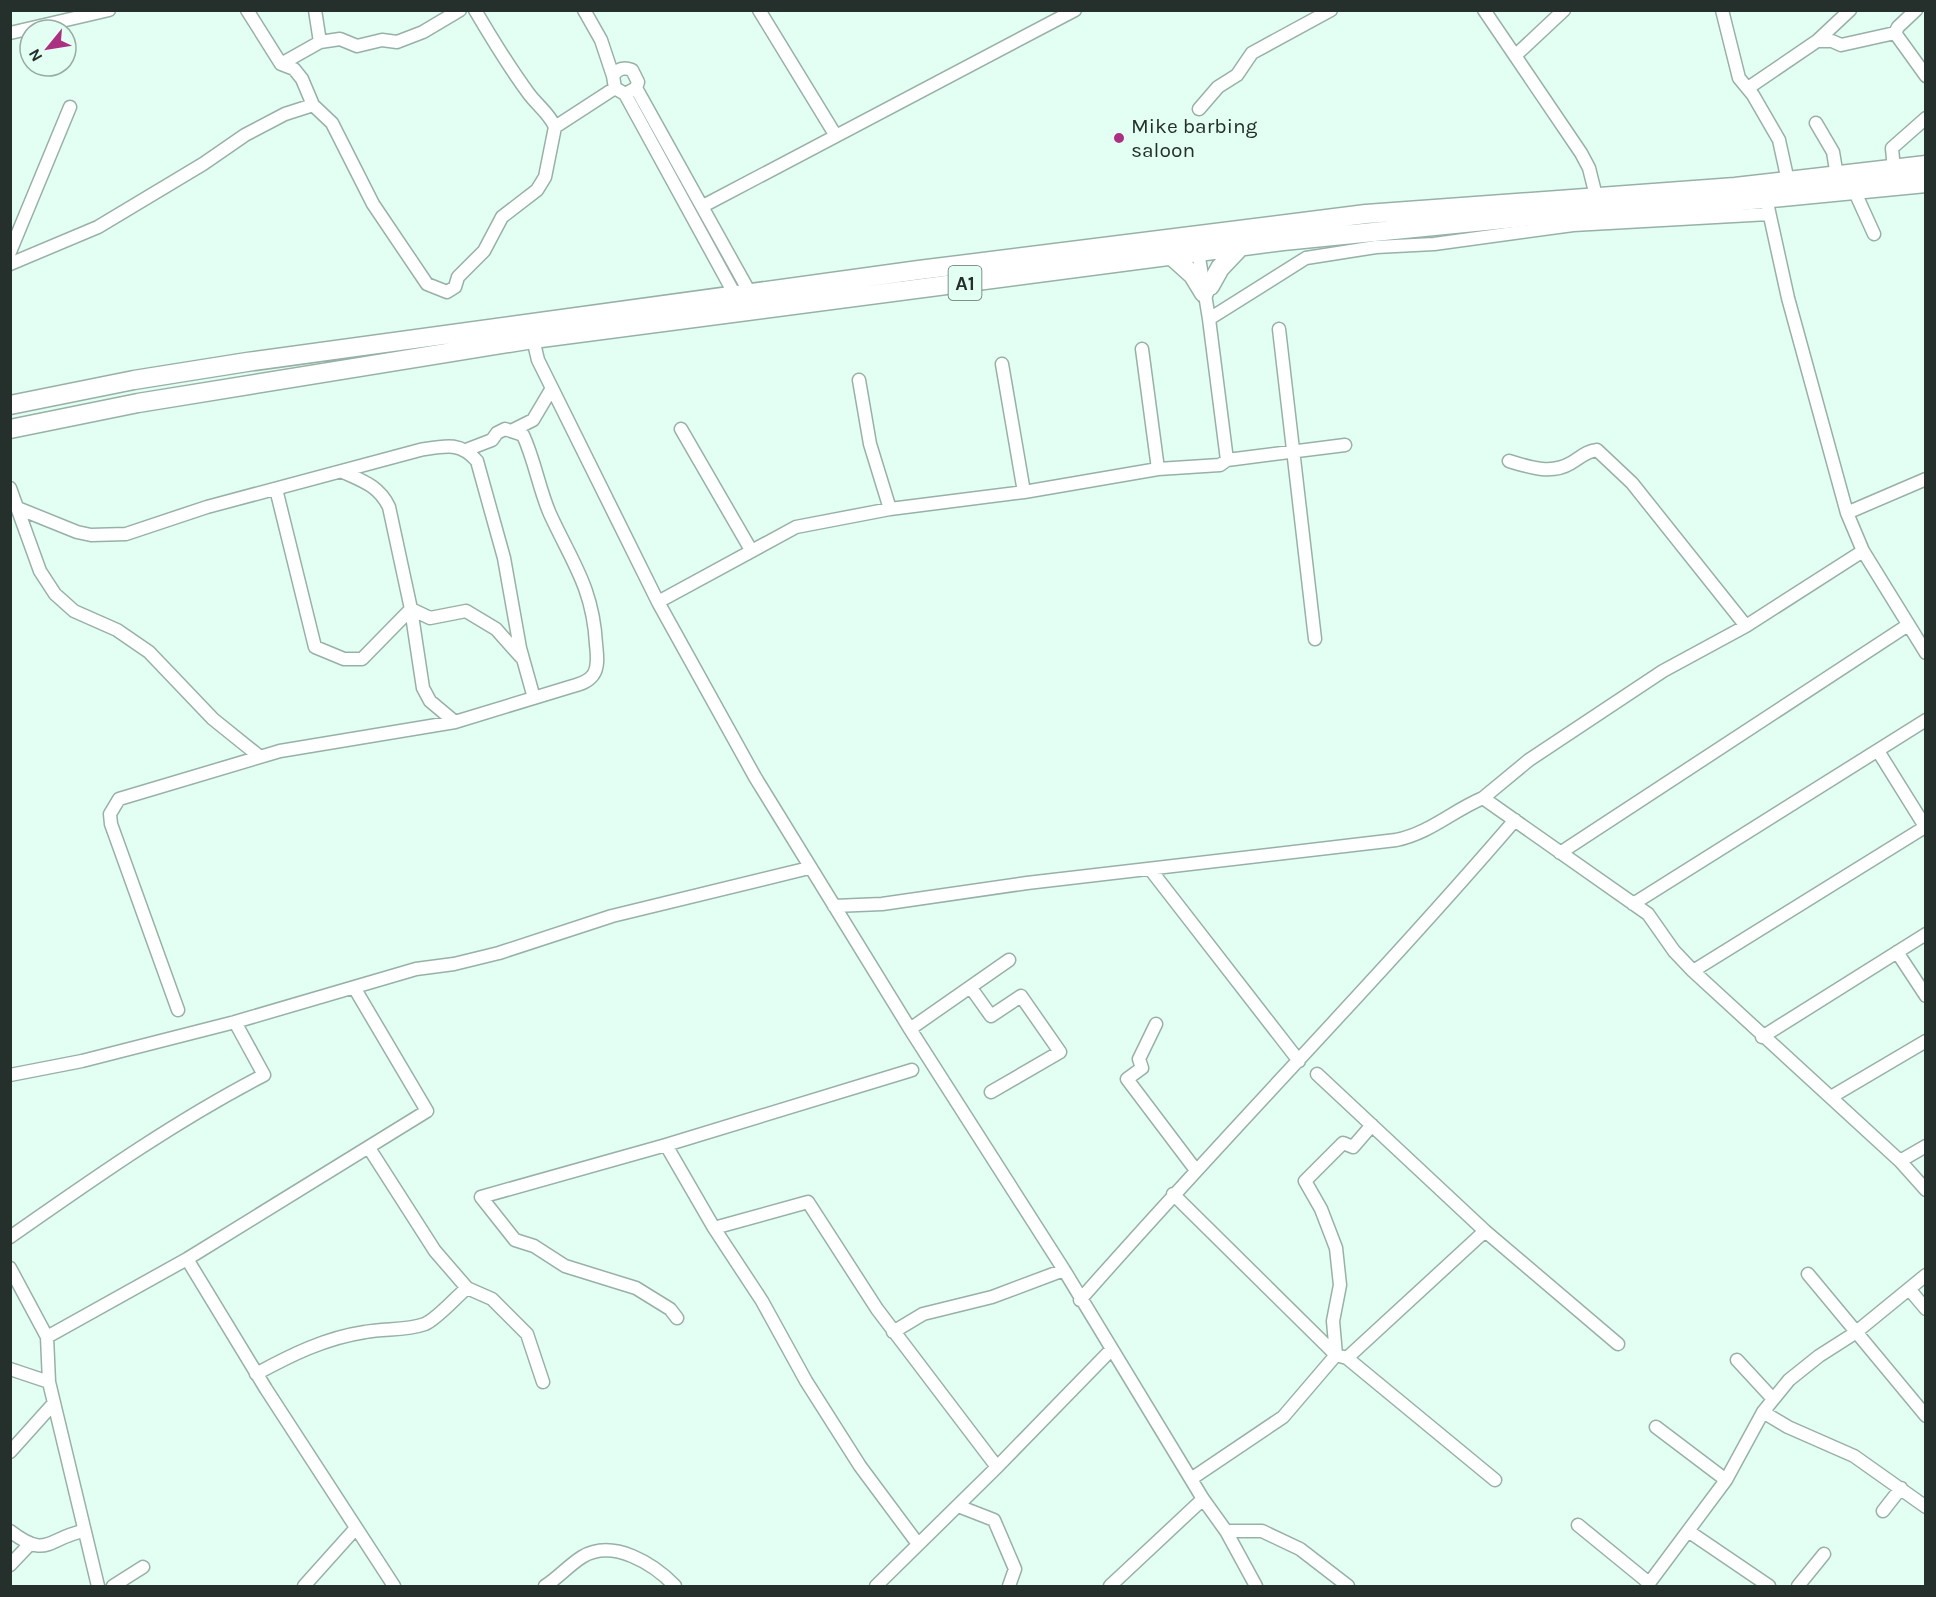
<svg xmlns="http://www.w3.org/2000/svg" width="1936" height="1597" font-family="Karla,sans-serif">
<rect width="100%" height="100%" fill="#e3fef3"/>
<g fill="none" stroke-linecap="round" stroke-linejoin="round">
<defs>
<path id="minor" d="M247 10 281 64 294 69 302 79 313 105 332 123 373 204 427 284 447 292 455 287 458 277 484 251 502 217 537 190 545 177 555 127
M315 10 320 42
M475 10C492 39 509 67 529 94 538 106 549 113 555 127L615 88
M584 10 601 40 613 76
M759 10 836 136
M1484 10 1581 153 1589 168 1596 196
M1722 10 1739 78 1753 95 1779 140 1788 181
M10 33 109 10
M1895 33 1926 76
M1817 41 1850 10
M1516 55 1564 10
M281 64 320 42 340 39 357 46 382 40 397 42 423 32 460 10
M636 88 750 293
M1748 88 1817 41H1832L1841 45 1895 33 1898 27 1916 10
M625 94 636 88 638 82 632 70C624 67 618 68 613 76L615 88 625 94 735 295
M1199 109 1218 87 1237 75 1252 53 1331 10
M1816 123 1833 152 1837 176
M1894 170 1892 148 1926 118
M1854 190 1874 234
M703 206 1075 10
M1768 207 1788 298 1847 513 1863 551 1926 653
M1197 245 1209 319 1227 460
M10 252 70 107
M10 264 98 227 203 164 245 135 285 114 313 105
M1209 319 1306 258 1376 247 1434 244 1573 225 1769 214
M1279 329 1315 639
M533 339 538 360 658 602 755 777 910 1029 1064 1270 1203 1499 1226 1531 1256 1586
M1142 349 1158 469
M1002 364 1024 492
M859 380 870 444 890 509
M681 429 751 550
M513 430 533 420 552 388
M1509 461C1529 467 1551 475 1571 463 1580 458 1586 451 1597 450L1632 483 1746 626
M343 472C363 481 379 486 389 507L411 609 423 688 430 701 455 722
M10 488 40 571 55 594 74 611 117 630 149 652 213 719 259 756
M276 489 315 647 344 659H362L411 609
M20 509 77 532 91 535 126 534 207 507 420 450C444 446 460 441 477 461L504 558 520 648 534 698
M1849 512 1926 479
M658 602 796 527 890 509 1024 492 1158 469 1220 465 1227 460 1345 445
M411 609 430 618 466 611 496 629 521 657
M1878 751 1926 828
M1483 798 1529 760 1663 671 1746 626 1863 551
M1560 853 1908 625
M1150 869 1299 1061
M1633 904 1926 720
M834 906 882 904 1027 883 1396 840C1430 833 1452 811 1483 798L1648 914 1674 951 1693 971 1900 1161 1926 1190
M1897 952 1926 996
M1693 971 1925 827
M971 988 991 1016 1021 996 1060 1052 991 1092
M178 1010 111 824 110 814 119 799 280 751 455 722 573 686C580 684 588 682 593 675 599 667 597 654 596 644 593 588 572 562 550 514 539 489 535 461 523 435L505 429 497 433 492 440 466 450
M1156 1024 1139 1059 1142 1068 1127 1079 1195 1169
M910 1029 1009 960
M1762 1037 1926 934
M1317 1074 1485 1231 1618 1344
M10 1075 82 1061 235 1022
M1831 1097 1926 1041
M666 1145 912 1070
M369 1148 435 1251 467 1288 492 1299 527 1334 543 1382
M1900 1161 1926 1146
M1173 1194 1336 1355 1347 1358 1495 1480
M714 1228 762 1301 806 1381 860 1466 918 1544
M10 1237C93 1179 175 1121 264 1075L235 1022 416 969 454 964 499 953 612 916 809 868
M187 1259 266 1389 394 1586
M10 1268 47 1337 49 1382 98 1586
M1808 1274 1926 1416
M1909 1289 1926 1309
M1080 1300C1223 1137 1374 984 1515 820
M677 1318 670 1309 636 1288 565 1266 534 1246 515 1240 481 1197 666 1145 714 1228 808 1202 877 1309 997 1467
M893 1332 923 1314 992 1297 1064 1270
M47 1337 187 1259 427 1111 355 989
M1347 1358 1485 1231
M1737 1360 1773 1399
M10 1369 49 1382
M256 1374C291 1355 325 1338 365 1332 385 1328 405 1331 425 1324 437 1319 456 1297 467 1288
M1763 1412 1788 1427 1854 1456 1926 1507
M1656 1427 1726 1480
M10 1452 54 1403
M1191 1479 1283 1417 1336 1355 1333 1321 1340 1285 1336 1248 1321 1209 1305 1181 1343 1143 1353 1147 1372 1125
M958 1506 994 1520 1015 1569 1009 1586
M1883 1511 1901 1488
M1578 1525 1649 1583
M10 1531C48 1560 47 1538 84 1531
M1226 1531H1262L1300 1549 1348 1586
M1688 1531 1769 1586
M10 1565 29 1545
M113 1586 143 1567
M304 1586 356 1528
M545 1586C558 1578 569 1565 582 1557 613 1538 654 1564 675 1586
M876 1586 997 1467 1111 1350
M1110 1586 1203 1499
M1647 1586 1726 1480 1763 1412 1789 1380 1819 1356 1855 1333 1926 1275
M1798 1586 1824 1554"/>
<path id="highway" d="M1173 257 1193 275 1204 293
M1210 286 1220 268 1240 247
M10 405 134 380 247 362 919 270 1366 214 1735 187 1926 165
M10 429 138 403 533 339 1283 241 1565 213 1668 208 1926 183"/>
</defs>
<!-- minor casing -->
<use href="#minor" stroke="#98b1a7" stroke-width="15"/>
<!-- highway casing -->
<use href="#highway" stroke="#98b1a7" stroke-width="21"/>
<!-- minor -->
<use href="#minor" stroke="#fff" stroke-width="12"/>
<!-- highway -->
<use href="#highway" stroke="#fff" stroke-width="18"/>
</g>
<!-- markers -->
<circle fill="#ac3082" stroke="#e3fef3" stroke-width="2" cx="1119" cy="138" r="6"/>
<g text-anchor="middle" stroke-width="4.5" stroke-linejoin="round" paint-order="stroke">
<!-- shield labels -->
<rect fill="#e3fef3" stroke="#5e6e68" stroke-width="1.5" x="948.5" y="266" width="33" height="34" rx="4.5"/>
<g font-size="20" font-weight="bold" fill="#25302c">
<text x="965" y="290">A1</text>
</g>
<!-- poi labels -->
<g font-size="21" fill="#25302c" stroke="#e3fef3" text-anchor="start">
<text x="1131" y="133">Mike barbing<tspan x="1131" dy="24">saloon</tspan></text>
</g>
</g>
<!-- border -->
<rect width="1936" height="1597" fill="none" stroke="#25302c" stroke-width="24"/>
<!-- north arrow -->
<g transform="translate(48 48) rotate(240)"><circle r="28" fill="#e3fef3" stroke="#97aca3" stroke-width="1.5"/>
<path d="M0-4.5L10 22L0 15L-10 22Z" fill="#ac3082"/>
<text y="-9" font-size="16" font-weight="bold" text-anchor="middle" fill="#25302c">N</text>
</g>
</svg>
